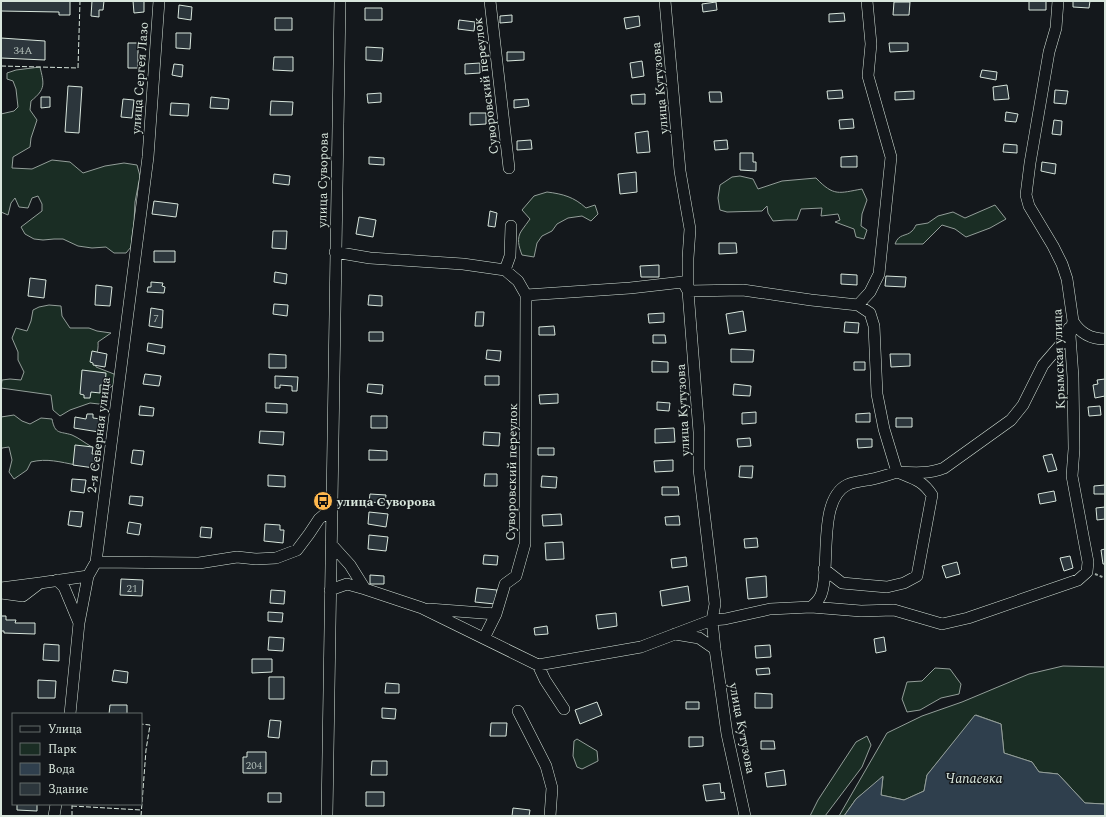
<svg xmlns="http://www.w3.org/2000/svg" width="1106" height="817" font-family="Spectral,serif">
<rect width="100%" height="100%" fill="#14181c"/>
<!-- green -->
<path fill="#1a2d24" stroke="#939e99" d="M40 67C44 84 46 89 31 101L30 110 37 120 31 138 30 147 13 157 12 168 32 169 52 160 70 162 83 173 105 166 124 163 137 165 140 176 135 202 134 222 132 236 131 247 126 253H114L106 247 92 248 78 246 63 239H54L43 240 34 239 25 234 21 227 42 211V204L38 196 32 198 28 208 19 207 15 198 11 203 8 215 1 212V114L14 111 18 107 16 89 13 81 7 79V73L16 70Z
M740 176 753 179 758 189 782 181 816 178C834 197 839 193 862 189L867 200 862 214 861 226 867 230 864 239 856 237 854 229 835 222 840 220 838 214 821 216 822 208 801 209 797 220H786L773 221 768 213 767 206 762 211 727 212 720 210 718 198 720 185 732 177Z
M547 192C563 194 574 197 586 208L595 205 598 214 591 221 582 216 568 218 557 224 552 231 542 236 537 243 534 257 522 255C519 247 516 238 522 230 525 226 527 223 530 219L522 210 534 196Z
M995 205 1006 219 990 228 966 237 955 229 942 225 923 244H895C899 233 906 237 912 231 914 229 915 227 916 225L928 223 938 216 953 212 965 218Z
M49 305 61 306 62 316 70 328H89L97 331 111 333 98 342C99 353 94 356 96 367L114 374 115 384 107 390V400L99 404 90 403 70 410 60 416 53 410 51 395 1 388 2 380 10 379 21 380 24 372 18 360V352L12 338 16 328 27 331 31 321 33 310 39 307Z
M14 415 22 421 30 424 41 418 52 419C55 435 60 431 72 435 79 438 85 443 92 447L80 456 76 465C60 462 47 458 31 462L27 470 14 479 9 472 12 460 9 447 2 448 1 451V417Z
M1063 666 1105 667V804L1085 803 1058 774 1039 772 1032 762 1004 753 1001 724 976 715 927 775 924 791 904 800 881 795 883 777 856 799 844 816H839L887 733 922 716 962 702 1029 674Z
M935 668 950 669 961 684 959 694 941 698 920 710 907 712 902 699 907 682 922 681Z
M867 736 871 745 862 767 825 816H810L818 800 856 742Z
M577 739 597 751 598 761 582 769 577 767 573 756 574 741Z"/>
<!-- water -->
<path fill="#2f3f4d" stroke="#939e99" d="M975 715 1001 724 1004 753 1032 762 1039 772 1058 774 1085 803 1105 804V816H844L856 799 883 776 881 795 904 800 924 791 927 775Z"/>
<!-- building -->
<path fill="#2c363c" stroke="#d8e6dc" d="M1 1H70V15H59V12L1 11Z
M92 1H104L103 10H99V17L91 16Z
M133 1H144V12L134 13Z
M1029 1H1046V10H1029Z
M1073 1H1090L1089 8 1073 7Z
M716 2 717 10 703 12 702 4Z
M894 2H910L909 15H893Z
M179 5 192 7 191 20 178 18Z
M365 8H382V20H365Z
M844 13 845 21 829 22V14Z
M512 15V22L500 23V16Z
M639 16 640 26 626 29 624 18Z
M275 18H292V30H275Z
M459 20 475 22 474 31 458 29Z
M176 33H191L190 49 176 48Z
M1 38 45 41V60L1 58Z
M128 43H138V68H128Z
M889 43H908V51L890 52Z
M366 47 383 48 382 61 366 60Z
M507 52H524V60L507 61Z
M274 57H293V71L273 70Z
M642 61 644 76 632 78 630 63Z
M480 63V73L465 74V64Z
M174 64 183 65 182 77 172 75Z
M982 70 997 72 996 80 980 77Z
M1007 85 1009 99 994 100 993 87Z
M68 86 82 87 79 133 65 132Z
M842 90 843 98 828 99 827 91Z
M1055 90 1068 91 1066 104 1054 103Z
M914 91V99L895 100V92Z
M709 92H721L722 102H710Z
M381 93V102L368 103 367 94Z
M645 94V104H632L631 95Z
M41 97H50V107L41 108Z
M211 97 229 99 228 109 210 108Z
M123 99 134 100 132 118 121 117Z
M528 99 529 106 514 108V100Z
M271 101 293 102 292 115H270Z
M171 103 189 104 188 116 170 115Z
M1006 112 1018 114 1016 122 1005 121Z
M470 113H486V124L470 125Z
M853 119 854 128 840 129 839 120Z
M1054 120 1062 121 1061 135 1052 134Z
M648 131 650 152 637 153 635 133Z
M531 140 532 149 517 150V141Z
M727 140 728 149 715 150 714 141Z
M1004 144 1017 145V153L1003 152Z
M740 153H753V162H756V171L740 170Z
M857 156V167H841V157Z
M369 157 384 158V165L369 164Z
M1042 162 1056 164 1055 174 1041 171Z
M636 172 637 192 620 194 618 174Z
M274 174 290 176 289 185 273 183Z
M154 201 178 204 176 217 152 214Z
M490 211 497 213 495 227 488 226Z
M359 217 376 220 373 237 356 234Z
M273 231H287L286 249 272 248Z
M719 243H736L737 253 719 254Z
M154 251H175V262H154Z
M659 265V277H641L640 266Z
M275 272 287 274 286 284 274 282Z
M841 274 857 275V285L841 284Z
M886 276 906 277 905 287 885 286Z
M30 278 46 280 44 298 28 296Z
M151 282 163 283 162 286 165 287 164 293 147 292 148 287H151Z
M96 285 112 287 110 306 95 305Z
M369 295 382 296V306L368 305Z
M274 304 288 305 287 316 273 314Z
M151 308 163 310 162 328 149 326Z
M743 311 746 331 729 334 726 314Z
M476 312H484L483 326H475Z
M664 313V322L649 323 648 314Z
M845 322 859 323 858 333 844 332Z
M554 326 555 335H539V327Z
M369 332H383V341H369Z
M653 335H665L666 343H653Z
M148 343 165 346 164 354 147 351Z
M731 349 754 350 753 362H731Z
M487 350 501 351 500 361 486 359Z
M92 351 107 354 105 367 93 365V363L90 362Z
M269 354 286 355V368H269Z
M890 354H910V366L891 367Z
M652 361 668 362V372H652Z
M854 362H865V370H854Z
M82 370 106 373 105 385H100V393L91 392 90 398H84V395L80 394Z
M145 374 161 376 159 386 143 384Z
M275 376 298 377 297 391H292V386L280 385V388H275Z
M485 376H499V385H485Z
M1105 379V396L1095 398 1093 385 1098 384 1097 380Z
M368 384 383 385 382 394 367 392Z
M734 384 751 386 750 396 733 395Z
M558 394V403L540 404 539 395Z
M657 402 670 403 669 411 657 410Z
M266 403 287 404V413L266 412Z
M140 406 154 408 153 416 139 415Z
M1100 406 1101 415 1089 416 1088 407Z
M756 412V423L742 424V413Z
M870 413V422H856V414Z
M87 414H93V418L101 419 99 432 74 428 75 417 86 419Z
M371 416H387V428H371Z
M896 418H912V427H896Z
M674 428 675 442 655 443V429Z
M260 431 284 432 283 445 259 443Z
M484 432 500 433 499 446 483 445Z
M750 438 751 446 738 447 737 439Z
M857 439H872V447L858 448Z
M75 445 93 447 92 454H96L94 468 73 465Z
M538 448H554V455H538Z
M133 450 144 451 142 465 131 463Z
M369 450 387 451V460H369Z
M1052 454 1057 470 1048 472 1043 456Z
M673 460V471L655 472 654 461Z
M740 466H753L752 478 739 477Z
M485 474H497V486H484Z
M268 475 285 476V487L268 486Z
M542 476 557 477 556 488 541 487Z
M72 479 86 480 84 493 71 491Z
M1105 485V494H1094V486Z
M662 487H678L679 495H662Z
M1054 491 1056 501 1040 504 1038 494Z
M370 494 386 495 385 503 369 502Z
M130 496 143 497 142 506 129 504Z
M1105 507V519L1097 520 1096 508Z
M70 511 83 512 81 527 68 525Z
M369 512 388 514 386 527 368 524Z
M561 514 562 525 543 526 542 515Z
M679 516 680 525H666L665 517Z
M129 522 141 524 139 535 127 533Z
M265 524 280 525V530H284L283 543 264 541Z
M201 527 212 528 211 538 200 537Z
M369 535 388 537 386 551 368 549Z
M757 538 758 547 745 548 744 539Z
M563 542 564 559 546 560 545 543Z
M1105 549V564H1103L1101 550Z
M484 555 498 556 497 565 483 564Z
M1070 556 1073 568 1064 571 1060 558Z
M686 557 687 566 672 568 671 559Z
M957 562 960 574 946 578 942 566Z
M370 575 384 576V584H370Z
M766 576 767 597 748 599 746 578Z
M121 579 143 580 142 596 120 595Z
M688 586 690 601 662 606 660 591Z
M477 588 497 590 495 604 475 602Z
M271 590 285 591 284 604 270 603Z
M268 612 283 613 282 622 268 621Z
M616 613 617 626 598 629 596 615Z
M1 616H6V620H16L15 623H35V634L4 633V631H1Z
M547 626 548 634 535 635 534 628Z
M269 637 284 638 283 651 268 650Z
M884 637 886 651 876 653 874 639Z
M44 644 59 645V661L43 660Z
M770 645 771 657 756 658 755 646Z
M252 659H272V672L252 673Z
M769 668 770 674 757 675 756 669Z
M114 670 128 672 127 683 112 681Z
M269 677H284V699H269Z
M38 680 56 681 55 698H38Z
M386 683 399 684V693H385Z
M755 693 772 694V708H755Z
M597 702 602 715 580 724 575 710Z
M686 702H699V709H686Z
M110 705H127V714H109Z
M382 708 396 709 395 719 382 718Z
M270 720 281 721 279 738 268 737Z
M491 723H507L506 736H490Z
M689 737H703V746L689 747Z
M761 741H774L775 749H761Z
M247 752H266V773H243V757H247Z
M372 761H387V775H371Z
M784 770 786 785 767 787 765 773Z
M720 783 721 793 724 792 725 799 706 801 703 785Z
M366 792H384V806H366Z
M268 793H281V802H268Z
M17 804H37V811L17 810Z
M513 808 530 810 529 816H512Z"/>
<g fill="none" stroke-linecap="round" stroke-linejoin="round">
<defs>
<path id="minor" d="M490 1 509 168
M665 1 680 171 690 229 688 258V291L699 432V469L715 604 712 620 715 649 727 734 745 816
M335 252 370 258 463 264 505 270 518 281 526 295 525 544 516 576 505 584 496 614 484 638
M505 270 510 256 511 226
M526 295 630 288 683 282 688 291 743 290 811 300 858 305
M1073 321C1080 333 1091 339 1105 339
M331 544 350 565 365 589 422 608 538 665 641 647 712 620 725 619 770 609 811 607 861 611 894 610 942 624 968 618 1078 580 1087 572 1088 562 1072 476 1074 449 1073 377 1070 336 1073 321 1067 279 1062 264 1053 246 1029 206 1026 195 1030 163 1049 52 1056 28 1058 1
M96 562 199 563 237 557 256 559 276 558 297 550 309 534 319 519 331 509
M824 569 842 583 864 585 887 587 904 583 917 576 932 495C922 480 914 479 897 472 914 473 929 474 944 468L1011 420 1023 405 1043 365 1063 342 1069 328
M57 580 64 587 79 623
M1 588 40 583
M330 590 347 584 365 589
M1 593 23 596 40 583 88 576
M811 607C816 603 819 600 821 595 831 569 817 500 847 485 853 482 861 481 868 480 878 478 888 475 897 472L884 429 877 394 874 326 870 313 858 305 870 292 879 274 891 157 868 76 871 44 867 1
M429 609 496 614
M675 634 699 638 715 649
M538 665 545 680 564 709
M518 711 546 766 552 788 550 816
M70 714 79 623 88 576 96 562 148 157 159 1
M54 816 56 804
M327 816 340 1"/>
</defs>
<!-- minor casing -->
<use href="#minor" stroke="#d8e6dc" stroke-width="12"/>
<!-- path -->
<path stroke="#9da8a2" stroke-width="2" stroke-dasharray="3 2" stroke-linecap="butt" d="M1095 574 1105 578"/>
<!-- minor -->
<use href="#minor" stroke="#14181c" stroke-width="11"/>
<!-- fence -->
<path stroke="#d8e6dc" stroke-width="1" stroke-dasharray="5 2" stroke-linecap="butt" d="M1 66 78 68 80 1
M72 806 141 810
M72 816V804
M141 816 146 750 150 725 141 724"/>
</g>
<!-- icons -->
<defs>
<symbol id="bus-disc" viewBox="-11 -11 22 22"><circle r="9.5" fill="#ffb74d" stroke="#14181c"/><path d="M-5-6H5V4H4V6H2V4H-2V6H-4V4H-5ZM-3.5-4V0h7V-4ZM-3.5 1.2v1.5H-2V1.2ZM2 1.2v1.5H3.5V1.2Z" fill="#111"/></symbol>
</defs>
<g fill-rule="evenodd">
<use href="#bus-disc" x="312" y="490" width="22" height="22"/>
</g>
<g text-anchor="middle" stroke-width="3" stroke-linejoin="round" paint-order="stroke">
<!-- number labels -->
<g font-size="11" fill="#adbab4">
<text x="23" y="54">34А</text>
<text x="156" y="322">7</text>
<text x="132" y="592">21</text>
<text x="254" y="769">204</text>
</g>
<!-- street labels -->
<g font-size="13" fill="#d8e6dc" stroke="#14181c">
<text transform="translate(139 78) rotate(-86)" y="5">улица Сергея Лазо</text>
<text transform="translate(485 86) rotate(-97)" y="5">Суворовский переулок</text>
<text transform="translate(659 88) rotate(-95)" y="5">улица Кутузова</text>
<text transform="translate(322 180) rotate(-89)" y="5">улица Суворова</text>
<text transform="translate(1058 359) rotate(-92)" y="5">Крымская улица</text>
<text transform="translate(682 410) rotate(-93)" y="5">улица Кутузова</text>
<text transform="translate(98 435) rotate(-83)" y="5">2-я Северная улица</text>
<text transform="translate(511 472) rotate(-89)" y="5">Суворовский переулок</text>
<text transform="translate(743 728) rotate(79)" y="5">улица Кутузова</text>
</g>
<!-- poi labels -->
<g font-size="13" font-weight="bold" fill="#d8e6dc" stroke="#14181c" text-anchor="start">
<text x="337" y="506">улица Суворова</text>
</g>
<!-- water labels -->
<g font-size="14" font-style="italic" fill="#d8e6dc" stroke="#14181c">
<text x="974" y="783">Чапаевка</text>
</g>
</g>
<!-- border -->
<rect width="1106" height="817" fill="none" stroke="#d8e6dc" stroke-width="4"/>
<!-- legend -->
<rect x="12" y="713" width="130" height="92" fill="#14181c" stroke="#626a69"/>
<rect x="20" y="726" width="20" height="6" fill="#14181c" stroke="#626a69"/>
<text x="48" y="733" font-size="12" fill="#d8e6dc">Улица</text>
<rect x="20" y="743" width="20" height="12" fill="#1a2d24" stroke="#626a69"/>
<text x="48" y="753" font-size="12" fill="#d8e6dc">Парк</text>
<rect x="20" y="763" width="20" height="12" fill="#2f3f4d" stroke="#626a69"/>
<text x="48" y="773" font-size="12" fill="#d8e6dc">Вода</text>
<rect x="20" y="783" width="20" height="12" fill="#2c363c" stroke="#626a69"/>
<text x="48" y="793" font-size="12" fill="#d8e6dc">Здание</text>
</svg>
